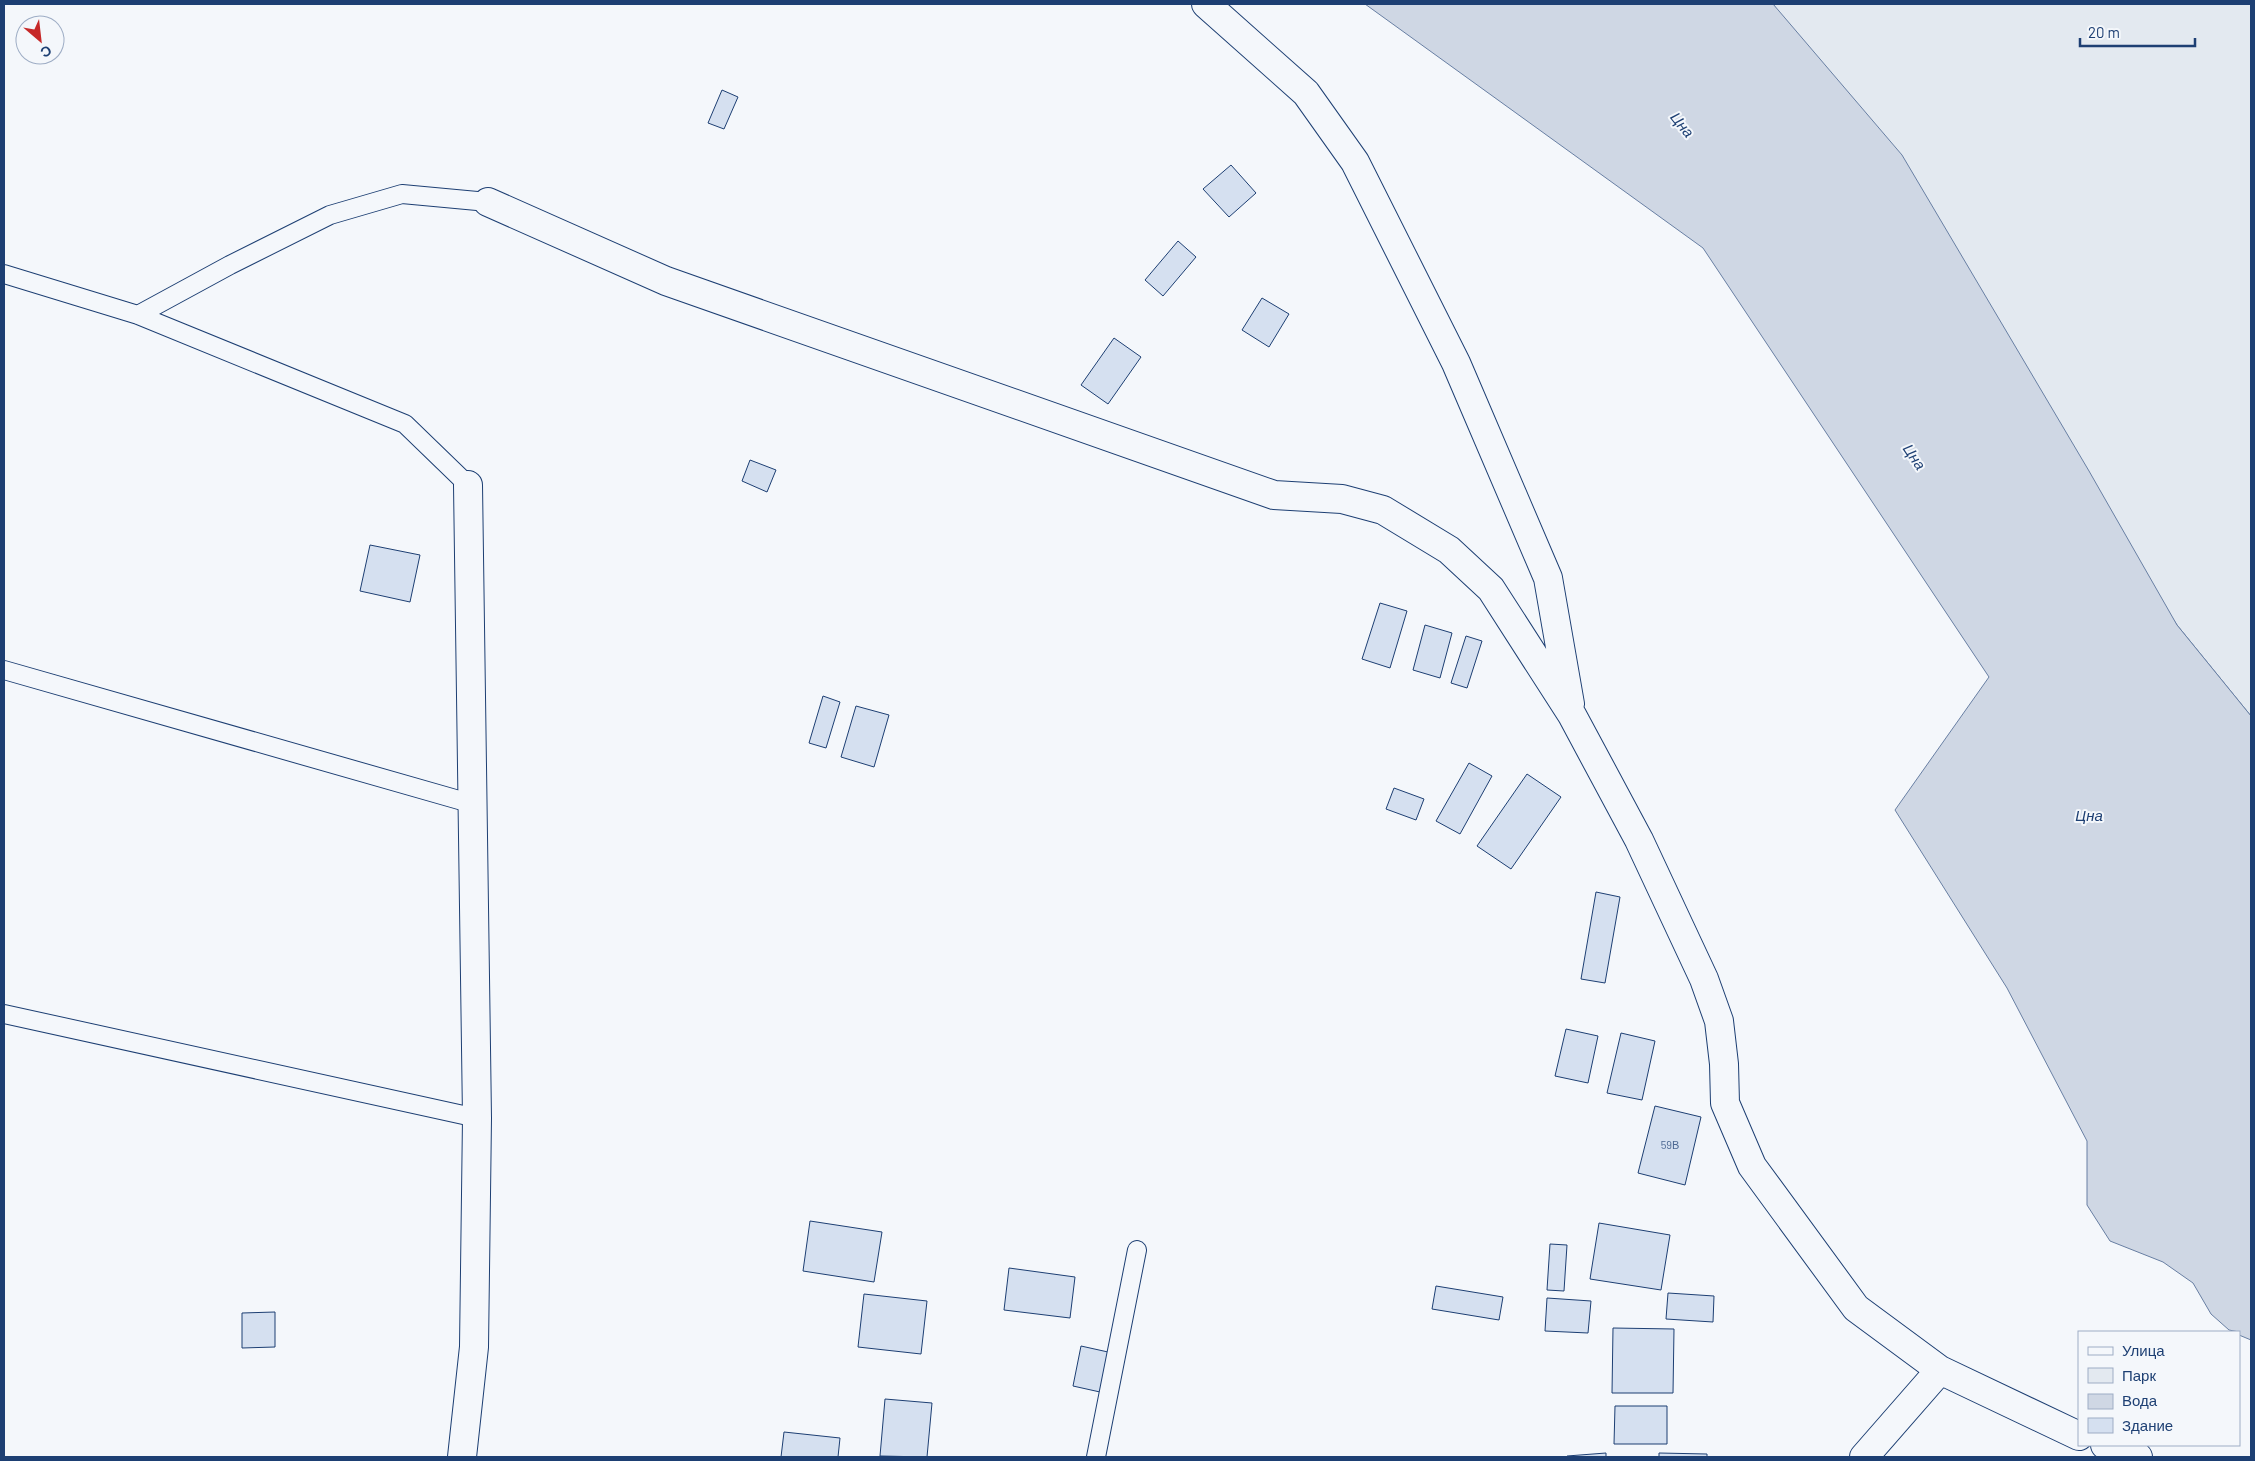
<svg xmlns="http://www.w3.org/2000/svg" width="2255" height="1461" font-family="Barlow,sans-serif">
<rect width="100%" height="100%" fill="#f4f7fb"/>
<!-- green -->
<path fill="#e3e9f0" stroke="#687fa3" d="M1773 4H2251V716L2177 625Z"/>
<!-- water -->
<path fill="#cfd7e4" stroke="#687fa3" d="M1365 4H1773L1902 155 2089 471 2177 625 2251 716V1340L2239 1335V1332L2229 1330 2211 1314 2193 1283 2163 1262 2110 1241 2087 1205V1141L2007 988 1895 810 1989 677 1703 248Z"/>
<!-- building -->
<path fill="#d5e0f0" stroke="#1d3f73" d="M722 90 738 97 724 129 708 123Z
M1231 165 1256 193 1229 217 1203 189Z
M1178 241 1196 257 1163 296 1145 280Z
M1262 298 1289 314 1269 347 1242 330Z
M1114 338 1141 357 1108 404 1081 385Z
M750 460 776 470 767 492 742 481Z
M370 545 420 555 410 602 360 591Z
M1380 603 1407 611 1390 668 1362 659Z
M1425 625 1452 633 1440 678 1413 670Z
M1466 636 1482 641 1467 688 1451 683Z
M823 696 840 702 826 748 809 743Z
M856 706 889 715 874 767 841 757Z
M1469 763 1492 776 1460 834 1436 821Z
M1527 774 1561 797 1511 869 1477 846Z
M1394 788 1424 799 1416 820 1386 809Z
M1596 892 1620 897 1605 983 1581 979Z
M1566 1029 1598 1036 1588 1083 1555 1076Z
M1621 1033 1655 1041 1642 1100 1607 1093Z
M1655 1106 1701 1117 1685 1185 1638 1173Z
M810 1221 882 1232 874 1282 803 1271Z
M1599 1223 1670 1235 1661 1290 1590 1279Z
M1550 1244 1567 1245 1564 1291 1547 1290Z
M1009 1268 1075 1277 1070 1318 1004 1310Z
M1436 1286 1503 1297 1499 1320 1432 1309Z
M1668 1293 1714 1296 1713 1322 1666 1319Z
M864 1294 927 1301 921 1354 858 1347Z
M1547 1298 1591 1301 1588 1333 1545 1331Z
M275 1312V1347L242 1348V1313Z
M1613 1328 1674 1329 1673 1393H1612Z
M1081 1346 1108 1352 1100 1392 1073 1386Z
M885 1399 932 1403 927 1457 880 1456Z
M1615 1406H1667V1444H1614Z
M784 1432 840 1438 838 1457H781Z
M1606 1453V1457H1567V1456Z
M1659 1453 1707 1454V1457H1659Z"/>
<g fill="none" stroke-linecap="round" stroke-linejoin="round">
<defs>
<path id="lane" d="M4 274 138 315 405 424 468 485
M138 315 230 265 330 215 402 194 488 202
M4 670 473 804
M4 1014 477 1118
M1096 1457 1137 1250"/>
<path id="street" d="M1206 4 1306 93 1355 162 1456 363 1548 578 1570 704
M488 202 666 281 1274 495 1342 499 1383 510 1449 550 1491 589 1572 715 1639 840 1704 979 1719 1021 1724 1064 1725 1103 1752 1166 1856 1308 1940 1370 2079 1436
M2105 1445 2138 1457
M462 1457 474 1347 477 1118 468 485
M1864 1457 1940 1370"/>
</defs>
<!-- lane casing -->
<use href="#lane" stroke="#1d3f73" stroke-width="20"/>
<!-- street casing -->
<use href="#street" stroke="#1d3f73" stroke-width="30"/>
<!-- lane -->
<use href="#lane" stroke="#f4f7fb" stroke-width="18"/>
<!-- street -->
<use href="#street" stroke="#f4f7fb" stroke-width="28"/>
</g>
<g text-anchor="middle" stroke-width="4" stroke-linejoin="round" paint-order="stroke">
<!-- number labels -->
<g font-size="11" fill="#4b6792">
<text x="1670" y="1149">59В</text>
</g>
<!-- water labels -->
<g font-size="15" font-style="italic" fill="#1d3f73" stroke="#f4f7fb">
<text transform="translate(1682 125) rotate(51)" y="5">Цна</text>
<text transform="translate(1914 457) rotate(56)" y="5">Цна</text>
<text x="2089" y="821">Цна</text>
</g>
</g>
<!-- border -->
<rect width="2255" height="1461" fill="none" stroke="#1d3f73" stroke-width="10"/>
<!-- legend -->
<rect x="2078" y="1331" width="162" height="115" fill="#f4f7fb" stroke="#9eadc5"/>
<rect x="2088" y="1347" width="25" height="8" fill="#f4f7fb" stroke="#9eadc5"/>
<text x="2122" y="1356" font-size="15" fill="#1d3f73">Улица</text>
<rect x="2088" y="1368" width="25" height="15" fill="#e3e9f0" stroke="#9eadc5"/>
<text x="2122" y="1381" font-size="15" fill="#1d3f73">Парк</text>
<rect x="2088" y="1394" width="25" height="15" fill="#cfd7e4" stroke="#9eadc5"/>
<text x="2122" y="1406" font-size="15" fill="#1d3f73">Вода</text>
<rect x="2088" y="1418" width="25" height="15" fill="#d5e0f0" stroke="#9eadc5"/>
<text x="2122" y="1431" font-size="15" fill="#1d3f73">Здание</text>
<!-- north arrow -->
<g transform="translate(40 40) rotate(152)"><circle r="24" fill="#f4f7fb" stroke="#9eadc5"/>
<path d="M0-4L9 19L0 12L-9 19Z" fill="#c62828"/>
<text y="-8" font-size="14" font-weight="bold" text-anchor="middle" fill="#1d3f73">С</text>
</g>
<!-- scale -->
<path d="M2080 38v8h115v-8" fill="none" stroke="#1d3f73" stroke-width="2.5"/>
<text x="2088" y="38" font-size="15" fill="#1d3f73" stroke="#f4f7fb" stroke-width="4" paint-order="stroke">20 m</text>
</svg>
